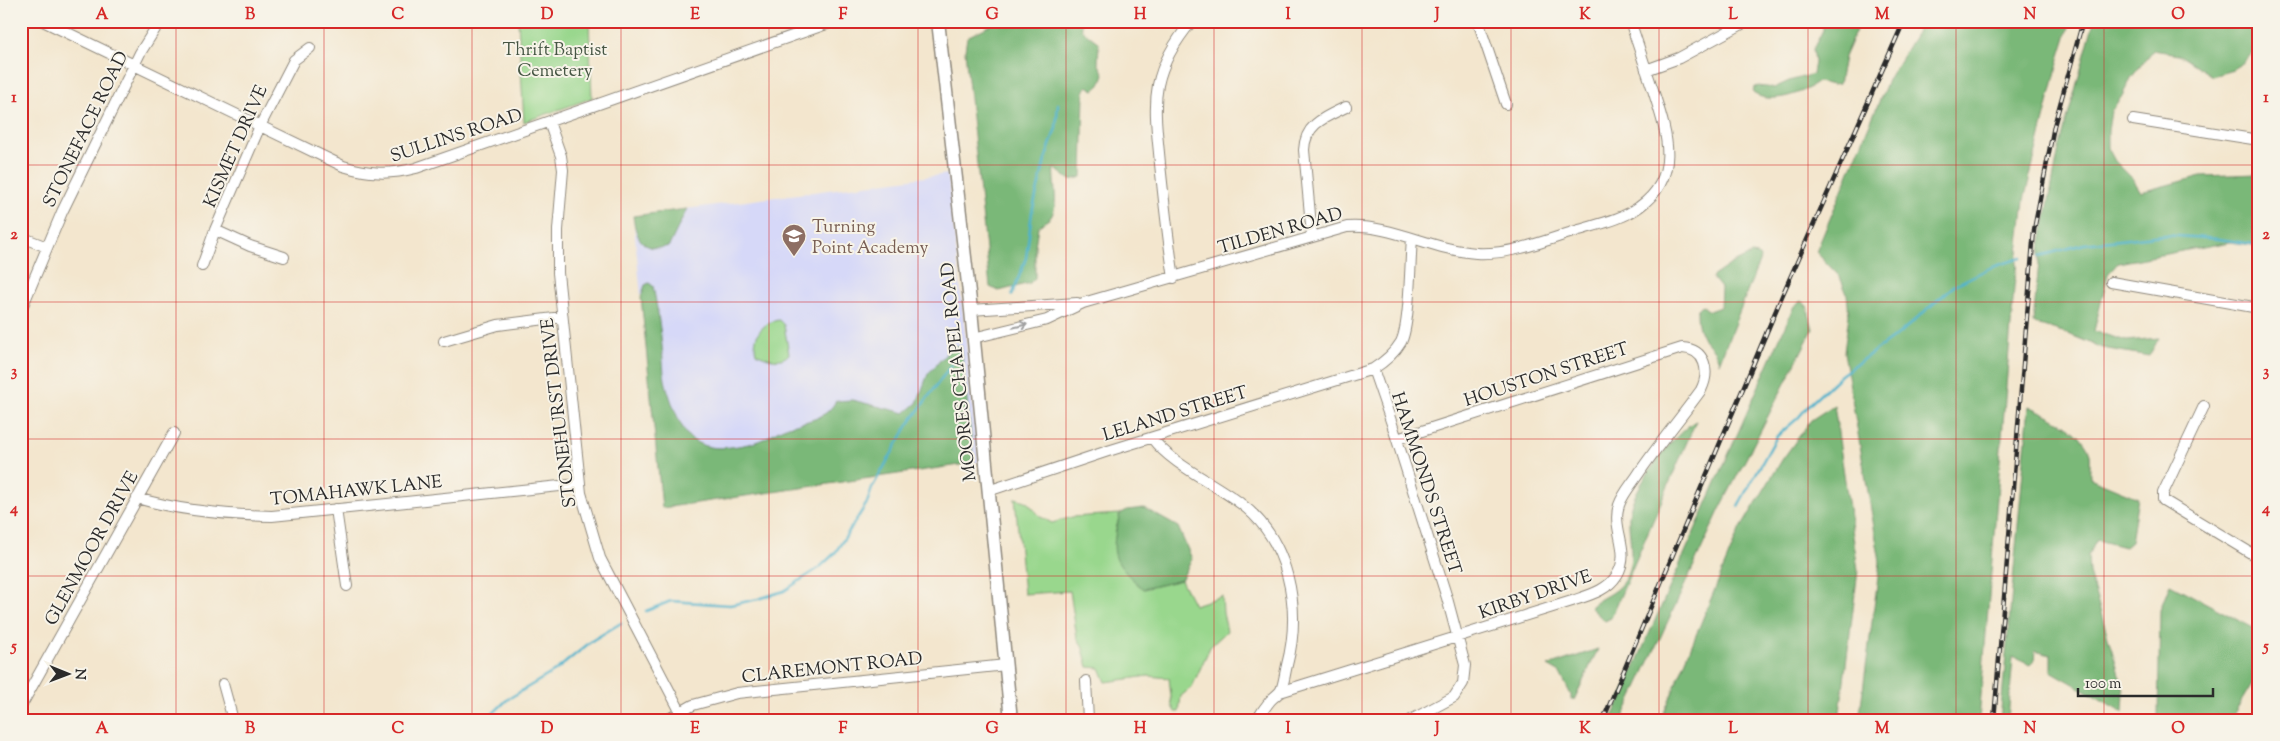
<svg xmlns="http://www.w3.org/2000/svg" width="2280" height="741" font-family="'Sorts Mill Goudy',serif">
<rect width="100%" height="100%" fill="#f7f3e8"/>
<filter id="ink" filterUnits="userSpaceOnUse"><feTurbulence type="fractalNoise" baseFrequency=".02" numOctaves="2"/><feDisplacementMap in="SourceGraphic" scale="10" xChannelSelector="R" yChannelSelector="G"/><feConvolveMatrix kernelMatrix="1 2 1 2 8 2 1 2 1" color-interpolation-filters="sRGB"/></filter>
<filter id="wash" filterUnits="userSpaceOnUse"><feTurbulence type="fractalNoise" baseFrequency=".0096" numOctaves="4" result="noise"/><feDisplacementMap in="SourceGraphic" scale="20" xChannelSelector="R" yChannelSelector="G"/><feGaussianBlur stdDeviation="1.12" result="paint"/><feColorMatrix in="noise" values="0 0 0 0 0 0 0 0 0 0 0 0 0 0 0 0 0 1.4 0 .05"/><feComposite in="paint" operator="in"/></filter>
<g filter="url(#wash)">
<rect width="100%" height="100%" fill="#f3e6ce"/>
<!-- built -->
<path fill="#d6d8f8" d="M948 174 979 462 662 508 633 216Z"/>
<!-- green -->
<path fill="#99d78d" stroke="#62815c" d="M518 21H589L592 98 524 122Z
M779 320 784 325 789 354C780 364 767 358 756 353 752 337 762 322 779 320Z
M1015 498 1026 501 1041 517 1052 523 1072 517 1120 514 1115 533 1143 589 1181 580 1194 605 1222 596 1223 613 1227 631 1210 647 1192 687 1181 696 1179 712H1175L1172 706 1169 678 1148 676 1106 682 1100 668 1088 667 1082 645 1077 638 1070 591 1024 594Z"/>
<!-- forest -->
<path fill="#7ab878" stroke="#527252" d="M1014 21H1081L1082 30 1099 43 1098 63 1104 74 1100 85 1094 90 1087 86 1084 92 1082 177 1070 180 1054 168C1052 183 1060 203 1051 217 1048 220 1041 224 1038 227L1035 246V278L1030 283 999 291 990 287 965 51 967 37 995 23 1010 25Z
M1823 21H1860L1844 57 1839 84 1833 85 1818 82C1803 94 1769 105 1753 93L1754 88 1758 86 1774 88 1789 81 1813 74 1815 61 1813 49 1823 30Z
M1924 21H2071L2059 59 2024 200 2014 288 1979 720H1859L1880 562 1844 352 1849 315 1847 294 1840 277 1816 252 1889 78Z
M2094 21H2259V54L2253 53 2233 70 2212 76 2178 54 2153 50 2131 78 2122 96 2111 111 2108 131V148L2115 161 2133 179 2141 192 2201 176 2259 174V246L2230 242 2118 263 2108 274 2094 331 2126 341 2159 338 2149 356 2102 348 2066 333 2033 323 2041 242 2059 149Z
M687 209 669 246C644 253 636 240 633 216Z
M1752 254 1758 255 1760 258 1759 262 1719 363C1717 351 1711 348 1704 339 1698 330 1697 321 1697 310L1702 305 1709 311 1720 307 1721 288 1712 277 1731 264Z
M649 283 653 286C657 306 660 326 662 346 663 357 663 370 665 380 668 394 681 431 691 439 704 448 717 449 731 447 747 445 761 442 774 433 796 418 821 427 836 401L852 400 905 413 917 403 928 374 953 346H961L974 463 662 508 641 297 645 285Z
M1801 301 1807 306 1813 329 1720 509 1622 720H1611L1794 306Z
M1834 405 1858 570 1839 720H1661L1738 533 1782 460 1811 420Z
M2029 406C2048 415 2085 431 2090 454 2091 462 2089 471 2090 478L2138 498 2131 542 2125 547 2097 540 2088 555 2089 573 2124 691 2123 712 2051 671V655L2035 651 2034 661 2030 665 2013 657 2008 720H2000Z
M1696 421 1611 618 1605 621 1590 607C1600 597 1615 594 1623 582 1637 560 1628 539 1629 515 1630 492 1675 431 1696 421Z
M1144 508 1178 527 1192 559 1181 580 1143 589C1112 561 1109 556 1120 514L1127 510Z
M2170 584 2259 631V672L2230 720H2162L2158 717 2160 610Z
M1598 649 1574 700H1571V695L1560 673 1548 666Z"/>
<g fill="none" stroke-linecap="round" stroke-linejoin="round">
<!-- stream -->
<path stroke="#4db2cc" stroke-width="2.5" d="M2040 256 2084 244 2163 235 2219 239 2259 245
M1012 295 1026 258 1032 212 1045 160 1056 128 1058 104
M1738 506 1777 436 1798 418 1810 404 1841 375 1901 332 1955 285 1992 267 2021 258
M646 611 671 601 730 605 758 599 784 591 819 568 835 553 867 503 872 488 908 425 959 354
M486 720 508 699 555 671 593 640 621 623"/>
</g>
</g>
<g filter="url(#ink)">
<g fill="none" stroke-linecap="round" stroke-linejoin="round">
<defs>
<path id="minor" d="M43 21 343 166C369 174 389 175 416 168L835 21
M1478 21 1506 104
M1646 70 1679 58 1742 24
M2133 120 2259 140
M549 122 561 156 563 170 558 230V273L581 493 600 558 680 711
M215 230 250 246 284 257
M1312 236 1304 150C1305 124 1325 117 1346 107
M21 237 47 247
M202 266 215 230 260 126 294 60 310 48
M1174 278C1168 240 1164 202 1160 164 1158 138 1153 111 1158 85 1163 61 1176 40 1192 21
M2111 282 2259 308
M21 310 62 212 140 53 160 21
M971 310 1077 303
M973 338 1047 320 1083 303 1347 227C1391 224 1432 250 1476 253 1512 255 1546 240 1579 230 1599 224 1623 219 1639 207 1683 176 1666 131 1653 90 1645 67 1638 44 1630 21
M444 341 498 325 562 317
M1373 369 1392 424 1447 598 1465 665 1463 683 1454 697 1411 720
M2204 406 2163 493V500L2259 558
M1152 438C1172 465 1213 482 1240 503 1289 539 1302 608 1287 665 1285 673 1284 683 1281 690 1279 694 1273 697 1270 701 1265 707 1261 713 1257 720
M988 491 1108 451 1373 369C1384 362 1394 354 1401 342 1410 325 1410 261 1412 238
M137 498C180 511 227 515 272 516L579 484
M336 509 347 586
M1086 681 1088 720
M223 684 233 720
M1280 692 1572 601C1589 595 1607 591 1617 575 1632 551 1611 529 1619 505 1623 494 1631 485 1637 476 1657 446 1680 419 1701 390 1710 372 1706 349 1682 348L1397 439
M21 706 174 433
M667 720 693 705 737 693 1006 665"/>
<path id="major" d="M938 21 971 310 1011 720"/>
</defs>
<!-- minor casing -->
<use href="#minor" stroke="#8f887c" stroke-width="12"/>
<!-- major casing -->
<use href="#major" stroke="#8f887c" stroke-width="15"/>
<!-- minor -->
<use href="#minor" stroke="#fff" stroke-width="10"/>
<!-- major -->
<use href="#major" stroke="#fff" stroke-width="12"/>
<defs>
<path id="rail" d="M1603 720 1782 296 1904 21
M1994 720 2034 230 2054 126 2083 21"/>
</defs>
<!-- rail casing -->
<use href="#rail" stroke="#2b2b2b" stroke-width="4.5"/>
<!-- rail -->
<use href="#rail" stroke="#f7f3e8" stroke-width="2.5" stroke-dasharray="8" stroke-linecap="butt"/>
</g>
<!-- one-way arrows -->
<defs><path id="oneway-shaft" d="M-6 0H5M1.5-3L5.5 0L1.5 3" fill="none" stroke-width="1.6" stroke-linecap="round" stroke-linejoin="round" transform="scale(1.25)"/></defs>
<use stroke="#a0a0a0" href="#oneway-shaft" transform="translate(1020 326) rotate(-14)"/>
</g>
<!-- grid -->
<path fill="none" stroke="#d62828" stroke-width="1" stroke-opacity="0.55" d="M176 21V720M324 21V720M472 21V720M621 21V720M769 21V720M918 21V720M1066 21V720M1214 21V720M1362 21V720M1511 21V720M1659 21V720M1808 21V720M1956 21V720M2104 21V720M21 165H2259M21 302H2259M21 439H2259M21 576H2259"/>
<!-- icons -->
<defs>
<symbol id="school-pin" viewBox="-11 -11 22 30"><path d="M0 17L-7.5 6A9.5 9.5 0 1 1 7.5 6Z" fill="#8d6e63" stroke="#f7f3e8"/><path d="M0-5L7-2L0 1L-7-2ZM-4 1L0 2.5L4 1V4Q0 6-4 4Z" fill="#fff"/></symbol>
</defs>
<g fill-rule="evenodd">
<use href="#school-pin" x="780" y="222" width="28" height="38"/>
</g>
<g text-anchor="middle" stroke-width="4" stroke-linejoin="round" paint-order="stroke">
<!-- park labels -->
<g font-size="18" fill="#465644" stroke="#f7f3e8">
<text x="555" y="55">Thrift Baptist<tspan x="555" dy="21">Cemetery</tspan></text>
</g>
<!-- street labels -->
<g font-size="18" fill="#2b2b2b" stroke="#f7f3e8">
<text transform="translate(85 129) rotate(-64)" y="6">STONEFACE ROAD</text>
<text transform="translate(456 135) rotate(-18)" y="6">SULLINS ROAD</text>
<text transform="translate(235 146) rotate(-66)" y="6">KISMET DRIVE</text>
<text transform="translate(1280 230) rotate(-16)" y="6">TILDEN ROAD</text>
<text transform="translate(958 372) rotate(-96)" y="6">MOORES CHAPEL ROAD</text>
<text transform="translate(1546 374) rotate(-18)" y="6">HOUSTON STREET</text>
<text transform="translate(558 413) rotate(-97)" y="6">STONEHURST DRIVE</text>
<text transform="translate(1175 413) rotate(-17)" y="6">LELAND STREET</text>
<text transform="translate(1427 483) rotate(72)" y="6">HAMMONDS STREET</text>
<text transform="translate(356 490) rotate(-6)" y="6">TOMAHAWK LANE</text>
<text transform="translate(91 548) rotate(-61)" y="6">GLENMOOR DRIVE</text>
<text transform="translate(1535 594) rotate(-19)" y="6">KIRBY DRIVE</text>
<text transform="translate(832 667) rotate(-6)" y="6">CLAREMONT ROAD</text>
</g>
<!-- education labels -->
<g font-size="18" fill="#785e54" stroke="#f7f3e8" text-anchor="start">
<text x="812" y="232">Turning<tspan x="812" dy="21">Point Academy</tspan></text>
</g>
</g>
<!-- margin -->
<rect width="2280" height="741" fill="none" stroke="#f7f3e8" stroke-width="55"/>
<!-- north arrow -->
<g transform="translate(68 674) rotate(91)" stroke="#f7f3e8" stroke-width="4" paint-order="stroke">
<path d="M0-4L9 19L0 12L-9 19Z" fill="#2b2b2b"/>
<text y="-8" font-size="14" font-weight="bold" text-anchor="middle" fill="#2b2b2b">N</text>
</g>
<!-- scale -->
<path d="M2078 688v8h135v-8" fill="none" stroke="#2b2b2b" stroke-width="2.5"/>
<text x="2085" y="688" font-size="15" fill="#2b2b2b" stroke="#f7f3e8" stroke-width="4" paint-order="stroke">100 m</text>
<rect x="28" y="28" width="2224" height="686" fill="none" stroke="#d62828" stroke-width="2"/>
<g font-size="16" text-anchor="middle" font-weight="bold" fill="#d62828">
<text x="102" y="19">A</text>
<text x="250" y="19">B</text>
<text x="398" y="19">C</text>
<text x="547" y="19">D</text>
<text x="695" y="19">E</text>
<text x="843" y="19">F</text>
<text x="992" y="19">G</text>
<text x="1140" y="19">H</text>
<text x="1288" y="19">I</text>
<text x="1437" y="19">J</text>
<text x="1585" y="19">K</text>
<text x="1733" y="19">L</text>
<text x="1882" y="19">M</text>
<text x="2030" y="19">N</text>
<text x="2178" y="19">O</text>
<text x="14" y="102">1</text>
<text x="2266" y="102">1</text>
<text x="14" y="239">2</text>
<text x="2266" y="239">2</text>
<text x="14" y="376">3</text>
<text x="2266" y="376">3</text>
<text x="14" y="513">4</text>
<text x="2266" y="513">4</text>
<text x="14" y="651">5</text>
<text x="2266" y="651">5</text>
<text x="102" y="733">A</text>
<text x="250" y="733">B</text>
<text x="398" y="733">C</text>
<text x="547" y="733">D</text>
<text x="695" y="733">E</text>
<text x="843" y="733">F</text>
<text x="992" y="733">G</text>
<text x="1140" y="733">H</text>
<text x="1288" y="733">I</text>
<text x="1437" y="733">J</text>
<text x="1585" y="733">K</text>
<text x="1733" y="733">L</text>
<text x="1882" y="733">M</text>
<text x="2030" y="733">N</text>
<text x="2178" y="733">O</text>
</g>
</svg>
